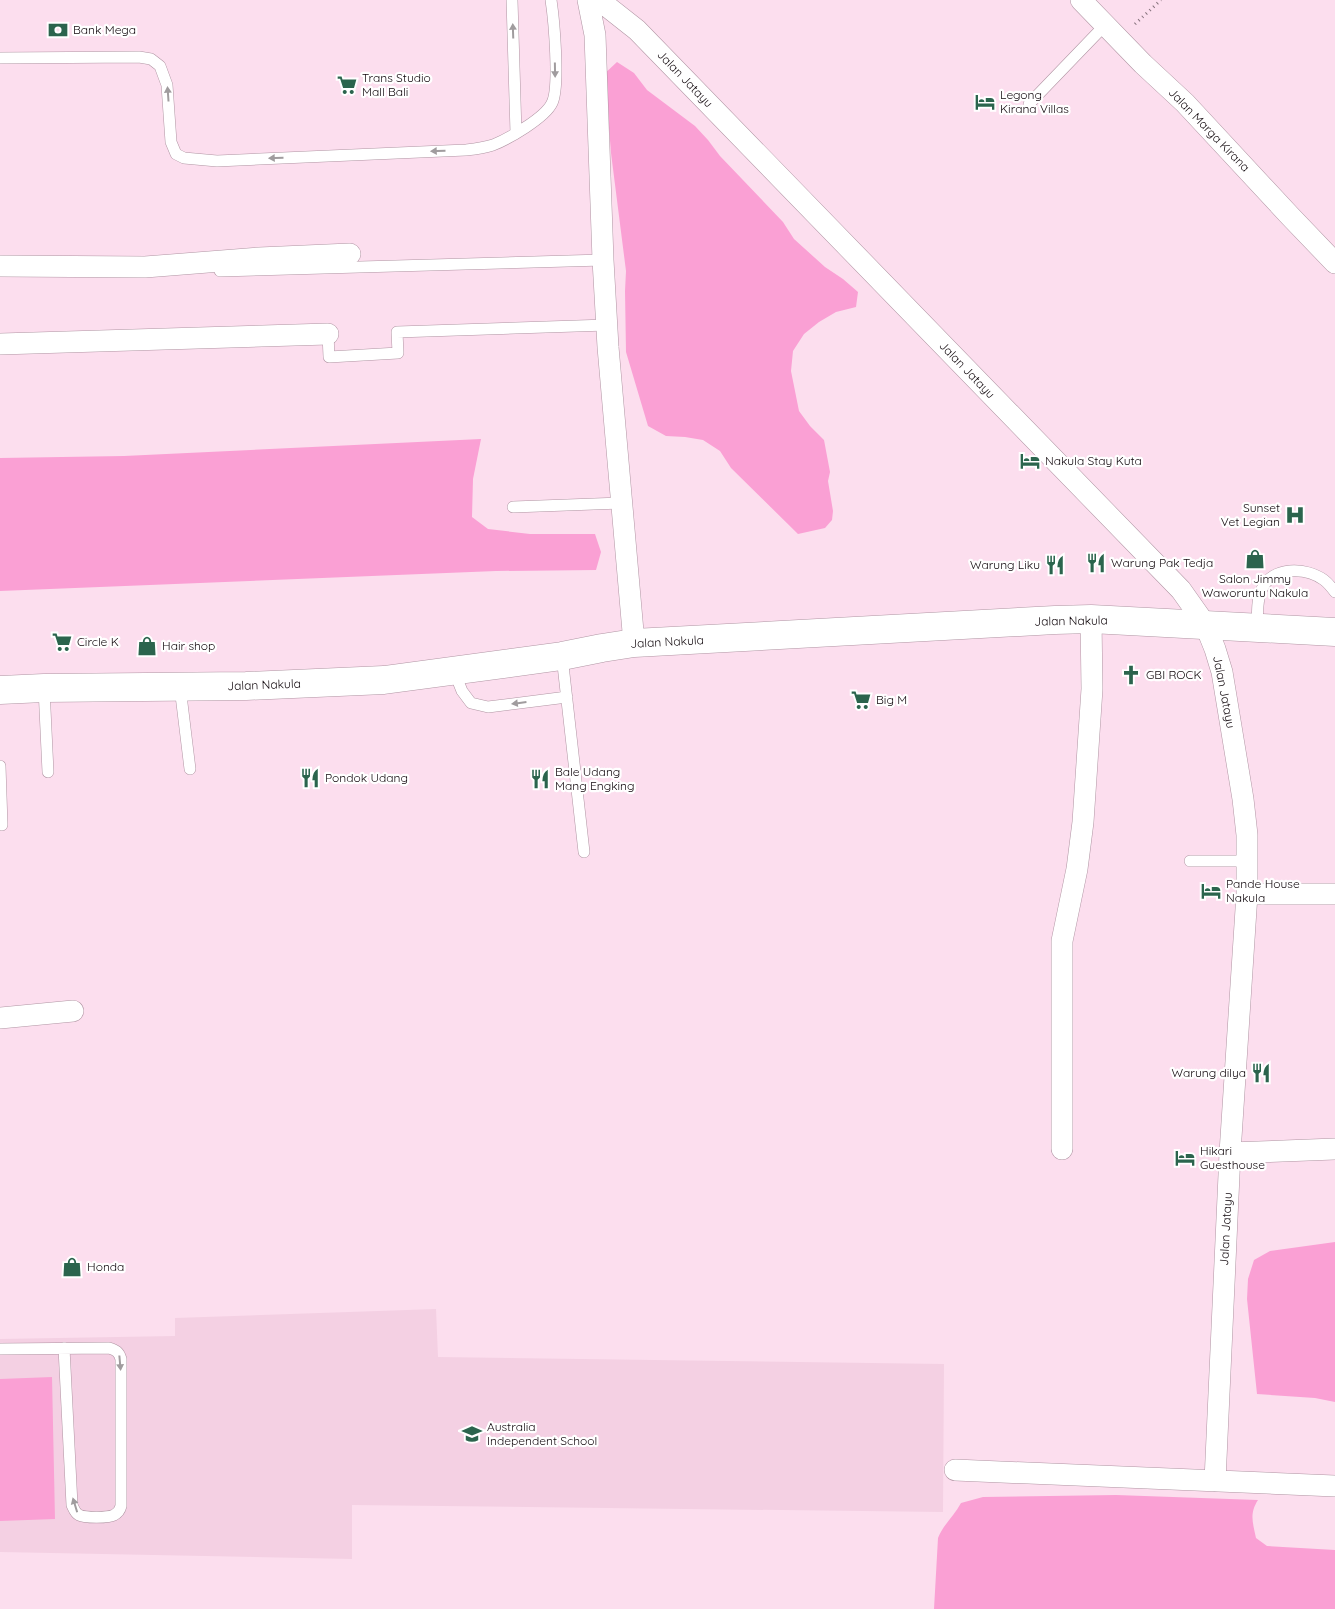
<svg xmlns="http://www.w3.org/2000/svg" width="1335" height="1609" font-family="Quicksand,sans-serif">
<rect width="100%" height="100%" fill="#fcdeee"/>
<!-- built -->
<path fill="#f4d0e3" d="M436 1309 438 1357 944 1364 943 1512 352 1505V1559L0 1552V1339L175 1336V1318Z"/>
<!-- green -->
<path fill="#faa0d4" d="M617 62 634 73 647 90 695 126 708 140 720 156 783 222 794 239 825 267 843 279 858 292 856 307 836 312 819 322 804 334 793 351 791 371 799 411 810 426 824 440 830 472 828 481 833 511 832 520 825 528 798 534 731 468 720 451 703 440 685 437 666 436 648 426 626 352 625 291 626 271 611 153 608 115 602 76Z
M481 439 473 479 472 517 488 529 530 534H595L601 552 596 570 496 571 0 591V458L124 456Z
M1335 1242V1402L1315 1398 1257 1394 1247 1299 1248 1279 1254 1260 1270 1251Z
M52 1377 55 1519 0 1521V1379Z
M1116 1495 1258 1500C1249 1514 1253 1523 1256 1538L1267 1546 1335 1550V1609H934L938 1538C943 1525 954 1516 961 1503L983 1497Z"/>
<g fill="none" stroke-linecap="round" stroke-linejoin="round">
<defs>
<path id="service" d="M512 0 516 133
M0 58 139 57 151 59 160 66 167 85 171 142 176 154 184 158 217 161 466 150C475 149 484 148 493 145 508 139 545 118 552 103 560 87 554 20 551 0
M1029 104 1105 25
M220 271 603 260
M328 334 329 357 398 353 397 332 607 325
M513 507 621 503
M1257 628C1258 616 1256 600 1262 589 1272 566 1306 567 1324 580 1328 583 1332 588 1335 592
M562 656 584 852
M454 671 462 691 471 703 488 707 567 697
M180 687 190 769
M44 688 48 772
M0 766 2 825
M1190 861H1248
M0 1349 109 1348C116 1350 119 1352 121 1359V1506C120 1510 118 1513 114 1515 109 1518 84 1518 79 1515 75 1513 74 1509 72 1505L64 1348"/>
<path id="minor" d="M588 0 595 35 603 260 608 347 634 643
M599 0 637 30 1181 590 1205 624 1215 649 1222 672 1243 799 1247 835V894L1230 1153 1215 1481
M1081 0 1143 64 1185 103 1290 216 1335 263
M0 266 145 267 259 258 350 254
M0 344 328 334
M1247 894H1335
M0 1018 73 1011
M1062 1149V941L1077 869 1083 822 1092 689 1091 619
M1230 1153 1335 1149
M955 1470 1335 1486"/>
<path id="secondary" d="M0 690 44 688 246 686 384 680 562 656 602 648 634 643 1055 620 1091 619 1335 632"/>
</defs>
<!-- service casing -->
<use href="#service" stroke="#b095a3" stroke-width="12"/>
<!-- minor casing -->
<use href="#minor" stroke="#b095a3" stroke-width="22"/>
<!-- secondary casing -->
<use href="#secondary" stroke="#b095a3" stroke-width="29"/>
<!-- path -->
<path stroke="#85727c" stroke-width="3" stroke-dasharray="1 4" stroke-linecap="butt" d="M1135 24 1161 0"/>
<!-- service -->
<use href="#service" stroke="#fff" stroke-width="11"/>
<!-- minor -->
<use href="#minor" stroke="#fff" stroke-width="21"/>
<!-- secondary -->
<use href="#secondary" stroke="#fff" stroke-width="28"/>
</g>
<!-- one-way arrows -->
<defs><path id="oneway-solid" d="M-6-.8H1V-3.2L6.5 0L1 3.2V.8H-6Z" transform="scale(1.25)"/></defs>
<g fill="#a09c9e">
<use href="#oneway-solid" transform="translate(513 31) rotate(-92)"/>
<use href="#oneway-solid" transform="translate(555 70) rotate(89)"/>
<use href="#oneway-solid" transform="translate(168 94) rotate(-94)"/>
<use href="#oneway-solid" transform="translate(438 151) rotate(178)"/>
<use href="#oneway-solid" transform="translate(276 158) rotate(178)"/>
<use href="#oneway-solid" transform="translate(519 703) rotate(173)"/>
<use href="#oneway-solid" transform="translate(120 1363) rotate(85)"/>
<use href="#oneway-solid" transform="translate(75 1505) rotate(-107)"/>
</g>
<!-- icons -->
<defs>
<symbol id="bank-bare" viewBox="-9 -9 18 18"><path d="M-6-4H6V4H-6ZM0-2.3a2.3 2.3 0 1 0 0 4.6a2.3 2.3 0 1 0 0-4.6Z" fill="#2b644d" stroke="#fff" stroke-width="2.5" paint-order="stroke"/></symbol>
<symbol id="supermarket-bare" viewBox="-9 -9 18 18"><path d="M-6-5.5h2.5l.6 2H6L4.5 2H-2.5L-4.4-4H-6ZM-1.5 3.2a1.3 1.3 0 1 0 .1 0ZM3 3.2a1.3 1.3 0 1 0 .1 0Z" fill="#2b644d" stroke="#fff" stroke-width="2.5" paint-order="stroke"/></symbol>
<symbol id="hotel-bare" viewBox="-9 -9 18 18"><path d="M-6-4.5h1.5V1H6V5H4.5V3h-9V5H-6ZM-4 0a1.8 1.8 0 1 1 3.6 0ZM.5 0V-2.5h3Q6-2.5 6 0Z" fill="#2b644d" stroke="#fff" stroke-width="2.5" paint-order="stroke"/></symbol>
<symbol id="hospital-bare" viewBox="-9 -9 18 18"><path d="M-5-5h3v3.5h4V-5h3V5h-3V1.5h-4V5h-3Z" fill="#2b644d" stroke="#fff" stroke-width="2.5" paint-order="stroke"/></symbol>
<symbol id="shop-bare" viewBox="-9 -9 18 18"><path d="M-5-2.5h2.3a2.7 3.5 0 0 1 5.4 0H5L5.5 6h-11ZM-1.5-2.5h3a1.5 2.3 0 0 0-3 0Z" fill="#2b644d" stroke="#fff" stroke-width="2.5" paint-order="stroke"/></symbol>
<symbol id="restaurant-bare" viewBox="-9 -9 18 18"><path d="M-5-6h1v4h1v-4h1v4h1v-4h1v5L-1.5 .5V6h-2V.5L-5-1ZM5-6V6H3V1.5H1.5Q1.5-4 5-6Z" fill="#2b644d" stroke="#fff" stroke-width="2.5" paint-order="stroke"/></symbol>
<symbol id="church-bare" viewBox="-9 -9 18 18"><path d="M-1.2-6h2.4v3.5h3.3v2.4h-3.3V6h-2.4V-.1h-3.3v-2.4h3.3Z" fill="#2b644d" stroke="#fff" stroke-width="2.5" paint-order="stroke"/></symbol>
<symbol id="school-bare" viewBox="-9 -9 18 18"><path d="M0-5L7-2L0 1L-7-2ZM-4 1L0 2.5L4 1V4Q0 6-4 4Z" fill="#2b644d" stroke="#fff" stroke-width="2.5" paint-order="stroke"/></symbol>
</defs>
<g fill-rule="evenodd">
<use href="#bank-bare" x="44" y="16" width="28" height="28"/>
<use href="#supermarket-bare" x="333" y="71" width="28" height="28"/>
<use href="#hotel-bare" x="971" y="88" width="28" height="28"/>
<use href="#hotel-bare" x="1016" y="447" width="28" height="28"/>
<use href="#hospital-bare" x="1281" y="501" width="28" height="28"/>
<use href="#shop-bare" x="1241" y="545" width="28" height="28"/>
<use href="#restaurant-bare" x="1082" y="549" width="28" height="28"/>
<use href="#restaurant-bare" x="1041" y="551" width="28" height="28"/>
<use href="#supermarket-bare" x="48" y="628" width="28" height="28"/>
<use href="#shop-bare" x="133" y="632" width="28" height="28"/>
<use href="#church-bare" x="1117" y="661" width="28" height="28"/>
<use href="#supermarket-bare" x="847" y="686" width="28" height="28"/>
<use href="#restaurant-bare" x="296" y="764" width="28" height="28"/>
<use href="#restaurant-bare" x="526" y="765" width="28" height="28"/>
<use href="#hotel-bare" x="1197" y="877" width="28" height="28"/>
<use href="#restaurant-bare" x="1247" y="1059" width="28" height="28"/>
<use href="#hotel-bare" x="1171" y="1144" width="28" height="28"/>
<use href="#shop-bare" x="58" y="1253" width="28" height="28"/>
<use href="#school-bare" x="458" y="1420" width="28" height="28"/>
</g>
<g text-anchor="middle" stroke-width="4.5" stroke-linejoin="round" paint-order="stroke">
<!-- poi labels -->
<g font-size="12" fill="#11080d" stroke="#fff" text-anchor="start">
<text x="73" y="34">Bank Mega</text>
<text x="362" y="82">Trans Studio<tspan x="362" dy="14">Mall Bali</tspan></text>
<text x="1000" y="99">Legong<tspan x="1000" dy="14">Kirana Villas</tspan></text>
<text x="1045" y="465">Nakula Stay Kuta</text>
<text x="1280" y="512" text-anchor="end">Sunset<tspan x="1280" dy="14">Vet Legian</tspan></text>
<text x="1111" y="567">Warung Pak Tedja</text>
<text x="1040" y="569" text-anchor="end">Warung Liku</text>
<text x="1255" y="583" text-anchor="middle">Salon Jimmy<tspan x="1255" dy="14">Waworuntu Nakula</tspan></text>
<text x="77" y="646">Circle K</text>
<text x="162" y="650">Hair shop</text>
<text x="1146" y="679">GBI ROCK</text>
<text x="876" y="704">Big M</text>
<text x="555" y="776">Bale Udang<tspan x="555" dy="14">Mang Engking</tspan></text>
<text x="325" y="782">Pondok Udang</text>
<text x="1226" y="888">Pande House<tspan x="1226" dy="14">Nakula</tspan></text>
<text x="1246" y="1077" text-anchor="end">Warung dilya</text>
<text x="1200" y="1155">Hikari<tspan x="1200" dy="14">Guesthouse</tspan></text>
<text x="87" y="1271">Honda</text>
<text x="487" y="1431">Australia<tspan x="487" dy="14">Independent School</tspan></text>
</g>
<!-- street labels -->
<g font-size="12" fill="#11080d" stroke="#fff">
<text transform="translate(685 79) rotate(46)" y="4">Jalan Jatayu</text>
<text transform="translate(1209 130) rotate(46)" y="4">Jalan Marga Kirana</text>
<text transform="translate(967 370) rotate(46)" y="4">Jalan Jatayu</text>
<text transform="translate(1071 621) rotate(-1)" y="4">Jalan Nakula</text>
<text transform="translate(667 642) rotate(-3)" y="4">Jalan Nakula</text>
<text transform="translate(264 685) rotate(-2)" y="4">Jalan Nakula</text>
<text transform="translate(1224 692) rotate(79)" y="4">Jalan Jatayu</text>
<text transform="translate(1226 1229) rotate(-87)" y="4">Jalan Jatayu</text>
</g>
</g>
</svg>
